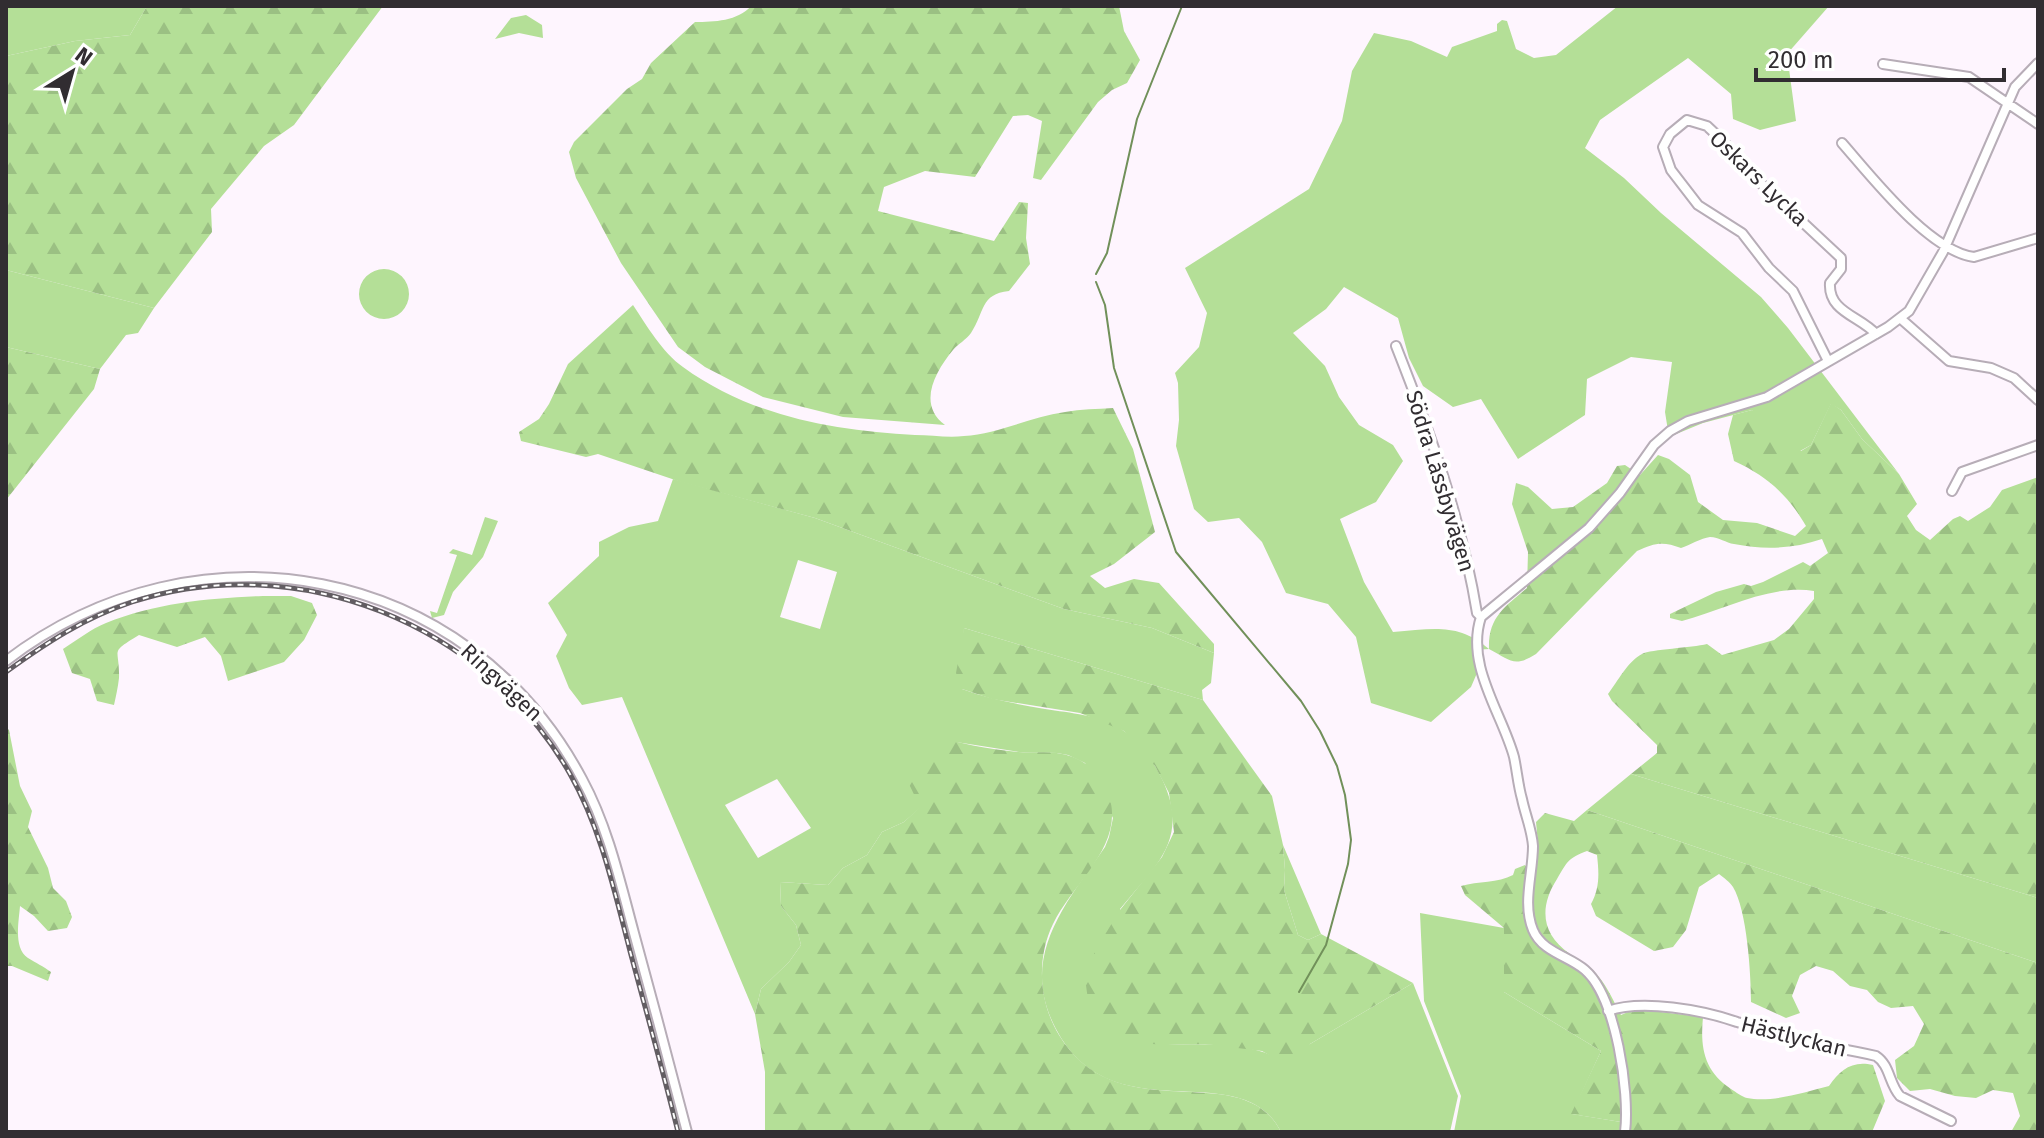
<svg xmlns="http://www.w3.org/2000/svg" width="2044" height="1138" font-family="'Fira Sans',sans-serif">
<defs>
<pattern id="forest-firs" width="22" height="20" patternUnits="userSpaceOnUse" patternTransform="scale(2)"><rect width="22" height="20" fill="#b4df97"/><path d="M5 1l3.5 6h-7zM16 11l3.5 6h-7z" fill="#9bc083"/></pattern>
</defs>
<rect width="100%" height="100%" fill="#fef5fe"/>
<!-- green -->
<path fill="#b4df97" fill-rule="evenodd" d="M6 6H147L130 35 75 41 6 56Z
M1618 6H1829L1787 54 1796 121 1760 130 1733 119 1731 94 1688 58 1600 120 1585 148 1624 178 1661 213 1761 297 1788 328 1899 474 1862 439 1841 410 1831 404 1811 445 1800 451 1752 410 1703 423 1669 437 1665 412 1672 362 1631 357 1587 379 1585 415 1518 459 1481 399 1453 407 1423 386 1409 358 1398 318 1344 287 1326 309 1293 333 1325 366 1339 397 1359 425 1393 445 1403 461 1376 502 1340 519 1364 582 1393 632C1432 629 1458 622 1489 649L1474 650 1477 673 1471 687 1431 722 1371 703 1356 637 1328 604 1286 593 1262 542 1239 518 1208 522 1194 509 1176 446 1179 420 1178 383 1175 373 1199 347 1207 313 1185 268 1309 189 1342 121 1352 71 1374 33 1411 41 1447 57 1452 47 1497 31V24L1502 20 1507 21 1516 49 1534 58 1556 55Z
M526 15 542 25 543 38 519 33 495 39 511 18Z
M359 294a25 25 0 1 1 50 0a25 25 0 1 1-50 0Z
M6 270 154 308 138 333 126 335 100 369 6 347Z
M673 479 815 518 1064 609 1152 628 1214 653 1211 683 1202 690 1203 700 964 628 962 689C989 699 1016 704 1045 709 1071 713 1098 715 1121 729 1140 741 1154 762 1163 781 1190 840 1155 866 1120 909L1168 1045C1202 1044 1246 1042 1277 1058L1310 1044 1413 983 1458 1096 1450 1132H1281C1241 1052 1112 1137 1056 1029 1018 957 1065 905 1105 847L1109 837 1113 818 1085 763 1068 755 1057 753 1019 752 956 742 921 807 904 822 882 832 867 855 843 868 828 885 780 882 781 906 796 925 801 945 789 962 761 989 755 1014 622 697 582 705 569 688 556 656 567 635 548 603 599 556V542L629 527 658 521ZM798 560 837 572 820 629 780 617ZM777 779 811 828 758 858 725 805Z
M485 517 498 521 483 557 453 592 444 615 432 618 430 611 437 613 457 555 449 553 453 549 472 555Z
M1631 774 2038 898V963L1587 810Z
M1283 845 1321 934 1308 940 1298 935 1284 890 1285 870Z
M1420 913 1504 928V992L1601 1051 1572 1114 1621 1122V1132H1454L1461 1096 1424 1001Z"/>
<!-- forest -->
<path fill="url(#forest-firs)" d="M147 6H383L294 125 264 146 211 209 212 232 154 308 6 270V56L75 41 130 35Z
M751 6H1119L1124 31 1140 60 1127 83 1112 90 1098 102 1041 180 1033 178 1042 121 1028 115 1013 116 975 177 925 171 884 187 878 211 994 241 1019 202 1028 203 1026 238 1030 264 1009 291C980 294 985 312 971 333 966 340 958 344 953 350 935 372 917 404 945 425L843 417 763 397 705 367 678 347 621 263 576 178 569 152 574 142 627 89 642 79 651 63 695 22C714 22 738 21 751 6Z
M633 305C647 326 662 352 683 367 750 416 834 431 915 435 931 435 948 438 964 436 998 434 1030 417 1065 412 1081 409 1097 409 1113 408L1133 449 1155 532 1114 564 1090 576 1105 588 1134 579 1159 583 1214 644V653L1152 628 1064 609 815 518 681 482 598 454 586 457 521 441 519 432 539 419 549 404 568 364Z
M6 347 100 369 94 389 6 500Z
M1831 403 1841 410 1862 439 1899 474 1917 504 1907 516 1916 530 1930 540 1953 519 1960 516 1968 521 1990 507 2002 490 2038 477V898L1631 774 1657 753V745L1612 701 1608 694C1618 681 1628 661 1642 654 1651 649 1692 648 1707 644L1722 655 1774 640 1789 629 1814 599V591C1770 584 1724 610 1682 621L1670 618V614L1716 592 1744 584 1751 586 1763 582 1803 562 1810 566 1828 553 1822 539C1793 549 1764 550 1734 544 1726 543 1719 537 1710 537 1701 538 1690 545 1681 548 1663 541 1654 543 1637 551L1536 654C1514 668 1510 660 1489 649 1488 617 1505 607 1527 588L1528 552 1512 504 1516 483 1528 487 1552 509 1573 507 1607 483 1617 466 1625 465 1640 475 1658 455 1669 459 1690 475 1698 502 1723 520 1757 523 1795 536 1806 526C1788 495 1767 476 1734 461L1728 434 1733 415 1752 410 1764 415 1801 451 1811 445Z
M263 596H291L312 603 317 615 304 640 284 662 228 681 221 656 205 637 177 647 139 635C108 654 120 647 119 678 118 687 116 696 114 705L97 701 90 679 72 673 63 649C77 640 91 629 106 623 156 603 210 598 263 596Z
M964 628 1203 700 1272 796 1283 845 1285 870 1284 890 1298 935 1308 940 1321 934 1413 983 1310 1044 1294 1069 1262 1051 1205 1044 1168 1045 1137 1043 1107 1025 1088 1000 1085 978 1095 951 1120 910 1162 857 1174 832 1169 793 1155 766 1124 731 1080 713 992 699 962 689 956 673Z
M6 727 9 730 20 786 32 811 28 827 48 868 53 888 66 901 72 917 67 928 48 931 34 916 20 906C19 921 13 948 28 958 36 963 43 966 51 972L48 981 12 966H6Z
M929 735C958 743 988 749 1018 752 1036 753 1056 750 1073 757 1088 763 1101 775 1107 790 1129 843 1074 881 1053 924 1036 959 1039 1002 1059 1035 1119 1134 1242 1054 1281 1132H765V1072L755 1014 761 989 789 962 801 945 796 925 781 906 780 882 828 885 843 868 867 855 882 832 904 822 920 807 909 784Z
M1587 810 2038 963V1132H2011L2020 1116 2013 1093 1993 1090 1976 1098 1955 1096 1930 1089 1910 1091 1897 1078 1895 1060 1914 1046 1924 1024 1913 1006 1891 1008 1878 1002 1867 990 1850 986 1833 971 1816 966 1800 975 1792 996 1800 1013 1786 1018 1751 1002C1751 974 1747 910 1733 887 1730 882 1724 878 1719 874L1699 887 1686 930 1673 947 1654 951 1596 916 1591 904C1600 888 1599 873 1597 855L1587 851C1568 858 1567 862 1557 879 1539 907 1541 934 1570 954 1581 961 1591 966 1599 977 1608 988 1614 1002 1621 1015L1635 1009 1703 1017C1700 1048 1704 1071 1731 1089 1736 1092 1742 1097 1747 1098 1772 1103 1805 1092 1829 1086 1840 1070 1852 1060 1873 1065L1885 1101 1872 1132H1628L1629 1126 1621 1122 1571 1114 1601 1051 1504 992V928L1465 895 1461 886C1478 881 1498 883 1513 875L1515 869 1525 865 1535 877 1538 844 1536 822 1545 813 1574 821Z"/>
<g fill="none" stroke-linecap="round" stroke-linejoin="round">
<!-- stream -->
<path stroke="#71905a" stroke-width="2" d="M1096 274 1107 253 1137 119 1182 6
M1096 282 1105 305 1114 368 1176 552 1301 701 1320 731 1337 766 1345 795 1351 840 1348 864 1326 945 1299 992"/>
<defs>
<path id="street" d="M1883 64 1969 77 2038 124
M1842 143C1871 176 1929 251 1974 257L2038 238
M1900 318 1949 361 1991 368 2014 378 2038 400
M1396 346C1430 432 1462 521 1477 613L1481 617
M1828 361 1793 291 1769 268 1742 233 1698 205 1671 170 1663 147 1670 134 1687 120 1707 126 1723 141 1752 175 1841 258V269L1830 283C1828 312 1860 316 1876 334
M1952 491 1962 472 2038 445
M6 661C196 515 467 563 582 779 608 827 620 881 634 933 652 999 670 1066 687 1132
M1608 1011C1642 999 1703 1010 1737 1022 1755 1027 1772 1035 1790 1039 1819 1046 1848 1049 1876 1056 1890 1065 1889 1084 1900 1096L1951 1121
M1625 1132C1630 1093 1616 997 1585 970 1569 956 1542 952 1533 930 1522 903 1533 874 1533 846 1532 830 1525 814 1522 799 1518 785 1517 771 1514 757 1502 713 1465 665 1481 617L1589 528 1620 493 1654 445 1670 431 1688 421 1767 397 1888 327 1909 311 1943 252 2015 87 2038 63"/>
</defs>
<!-- street casing -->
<use href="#street" stroke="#b7adb7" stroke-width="12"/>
<!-- street -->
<use href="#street" stroke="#fff" stroke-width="8"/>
<defs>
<path id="rail" d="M6 672C46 643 84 618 132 602 297 548 485 624 570 774 601 829 614 890 630 951 646 1011 663 1071 678 1132"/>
</defs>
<!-- rail casing -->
<use href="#rail" stroke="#625d62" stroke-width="5"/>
<!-- rail -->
<use href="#rail" stroke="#fff" stroke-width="2" stroke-dasharray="6" stroke-linecap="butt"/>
</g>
<g text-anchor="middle" stroke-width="8" stroke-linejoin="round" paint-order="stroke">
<!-- street labels -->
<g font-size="22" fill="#312d31" stroke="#fff">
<text transform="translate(1759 178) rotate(44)" y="8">Oskars Lycka</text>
<text transform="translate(1441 481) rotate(73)" y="8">Södra Låssbyvägen</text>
<text transform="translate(502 682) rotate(43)" y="8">Ringvägen</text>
<text transform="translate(1794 1036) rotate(14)" y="8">Hästlyckan</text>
</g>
</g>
<!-- border -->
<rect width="2044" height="1138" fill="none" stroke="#312d31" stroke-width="16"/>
<!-- north arrow -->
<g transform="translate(72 72) rotate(37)" stroke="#ffffff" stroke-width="6" paint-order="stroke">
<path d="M0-6L14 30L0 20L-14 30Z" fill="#312d31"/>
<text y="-12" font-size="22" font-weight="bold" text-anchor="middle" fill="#312d31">N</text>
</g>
<!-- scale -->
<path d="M1756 68v12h248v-12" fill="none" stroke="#312d31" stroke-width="4"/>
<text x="1768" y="68" font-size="24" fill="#312d31" stroke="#ffffff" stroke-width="6" paint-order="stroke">200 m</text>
</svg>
